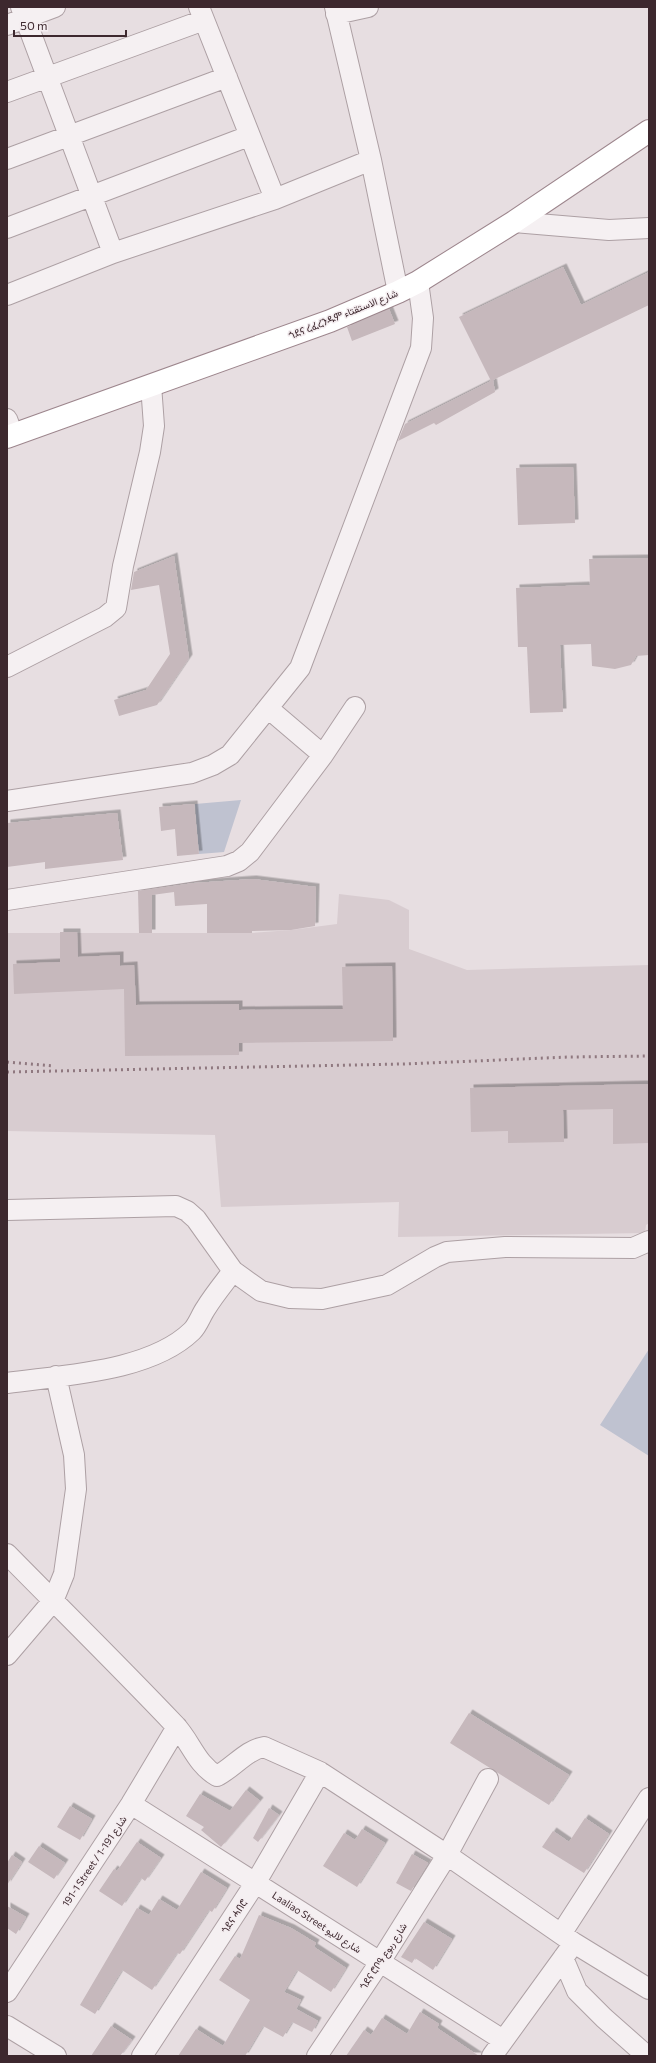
<svg xmlns="http://www.w3.org/2000/svg" width="656" height="2063" font-family="Commissioner,Vazirmatn,'Noto Sans Ethiopic',sans-serif">
<defs>
<filter id="shadow"><feDropShadow dx="3.5" dy="-3.5" stdDeviation="0" flood-color="#0004"/></filter>
</defs>
<rect width="100%" height="100%" fill="#e7dee1"/>
<!-- built -->
<path fill="#d8ccd0" d="M339 894 389 900 409 910V949L467 970 649 965V1223L646 1225 645 1233 398 1237 399 1202 221 1207 215 1135 7 1131V933H252L291 930 337 924Z"/>
<!-- green -->
<path fill="#bfc2d0" d="M241 800 224 852 199 854 195 804Z
M649 1349V1456L600 1425Z"/>
<!-- building -->
<path fill="#c6b8bc" filter="url(#shadow)" d="M563 267 581 305 649 272V305L493 380 495 392 436 425 434 423 398 441 405 424 491 381 459 317Z
M389 309 395 324 352 341 347 327Z
M573 467 575 523 518 525 516 468Z
M174 556 189 658 157 705 119 716 114 700 146 690 170 654 159 585 131 590 134 572Z
M649 558V655L636 656 631 665 615 669 592 666 591 644 560 645 563 712 530 713 527 647H518L516 588 590 585 589 559Z
M194 804 199 854 177 856 175 829 161 831 159 807Z
M117 813 123 860 45 869V862L7 867V823Z
M253 879 316 887 315 926 291 930 252 931V933H207V904L175 906 174 892 152 895V933H139L138 891 194 883Z
M60 932H77L78 957 120 955V966L134 965 136 1005 239 1004V1010L343 1009 342 967 392 966 393 1041 239 1043V1055L125 1056 124 989 14 994 13 964 60 962Z
M648 1084 649 1143 613 1144V1109L563 1110 564 1142 508 1143V1131L471 1132 470 1088Z
M469 1713 569 1775 549 1805 450 1743Z
M246 1790 260 1801 221 1847 201 1830 204 1827 186 1816 200 1794 230 1811Z
M70 1806 92 1819 80 1840 57 1827Z
M269 1808 279 1815 258 1842 253 1838Z
M585 1818 609 1834 584 1873 542 1847 553 1831 569 1842Z
M362 1829 385 1843 357 1887 323 1866 344 1833 355 1840Z
M137 1842 161 1858 145 1881 141 1878 122 1906 99 1891 114 1869 117 1871Z
M39 1846 65 1863 54 1879 28 1862Z
M412 1854 428 1863 411 1891 396 1883Z
M12 1855 22 1862 7 1885V1863Z
M201 1872 227 1888 212 1912 209 1910 180 1954 177 1953 152 1990 122 1970 95 2014 80 2005 137 1908 149 1915 159 1899 177 1910Z
M7 1906 26 1917 16 1934 7 1928Z
M259 1915 291 1928 316 1943 314 1947 346 1968 331 1992 297 1970 284 1992 301 2000 296 2009 318 2021 312 2032 292 2022 283 2037 263 2026 245 2056H178L196 2029 223 2046 250 2000 219 1980 235 1956 240 1959Z
M424 1922 452 1939 433 1970 415 1958 412 1963 401 1957Z
M420 2012 439 2024 437 2028 479 2056H346L364 2030 371 2035 382 2018 407 2034Z
M111 2026 132 2040 120 2056H91Z"/>
<g fill="none" stroke-linecap="round" stroke-linejoin="round">
<defs>
<path id="minor" d="M21 7 113 253
M199 7 275 199
M335 7 371 160 398 292
M336 14 368 7
M7 25 55 7
M7 92 204 20
M7 159 227 77
M514 222 609 230 649 228
M7 228 249 136
M7 295 113 253 275 199 371 160
M7 419 13 435
M7 667 105 617 116 608 123 566 150 452 154 426 151 385
M269 709 323 755
M7 801 192 773 213 765 230 755 300 668 421 348 423 318 418 282
M7 900 227 866 239 861 250 852 323 755 355 707
M7 1210 176 1206 187 1211 196 1219 233 1271 261 1291 290 1298 322 1299 387 1285 435 1257 447 1252 505 1247 633 1248 649 1241
M7 1383C63 1375 150 1372 192 1331 198 1325 201 1315 206 1308 214 1295 224 1283 233 1271
M7 1554C63 1611 120 1667 175 1725 191 1742 196 1764 217 1776 233 1768 246 1750 264 1747L320 1772 447 1855 574 1943 649 1989
M7 1655 53 1601 64 1574 76 1489 74 1455 56 1376
M131 1804 503 2040
M561 1934 649 1798
M563 1958 577 1991 604 2018 647 2056
M7 1992 131 1804 177 1727
M7 2026 56 2056
M142 2056 256 1882 320 1772
M317 2056 380 1962 447 1855 488 1779
M492 2056 574 1943"/>
<path id="highway" d="M7 437 330 321 398 292 418 282 514 222 649 131"/>
</defs>
<!-- minor casing -->
<use href="#minor" stroke="#ada0a4" stroke-width="22"/>
<!-- highway casing -->
<use href="#highway" stroke="#9d868d" stroke-width="24"/>
<!-- minor -->
<use href="#minor" stroke="#f5f0f2" stroke-width="20"/>
<!-- highway -->
<use href="#highway" stroke="#fff" stroke-width="22"/>
<!-- rail -->
<path stroke="#8f787f" stroke-width="3" stroke-dasharray="2 4" stroke-linecap="butt" d="M7 1062 54 1066
M7 1072 403 1064 569 1057 649 1056"/>
</g>
<g text-anchor="middle" stroke-width="3" stroke-linejoin="round" paint-order="stroke">
<!-- street labels -->
<g font-size="10" fill="#3d282e" stroke="#f4edf0">
<text transform="translate(343 314) rotate(-22)" y="4">ጎደና ረፈረንዱም شارع الاستقتاء</text>
<text transform="translate(94 1861) rotate(-56)" y="4">191-1 Street / شارع 191-1</text>
<text transform="translate(234 1916) rotate(-57)" y="4">ጎደና ሓበሮ</text>
<text transform="translate(317 1922) rotate(33)" y="4">Laaliao Street شارع لاليو</text>
<text transform="translate(383 1956) rotate(-57)" y="4">ጎደና ሮቦዓ شارع ربوع</text>
</g>
</g>
<!-- border -->
<rect width="656" height="2063" fill="none" stroke="#3d282e" stroke-width="16"/>
<!-- scale -->
<path d="M14 30v6h112v-6" fill="none" stroke="#3d282e" stroke-width="2"/>
<text x="20" y="30" font-size="12" fill="#3d282e" stroke="#f4edf0" stroke-width="3" paint-order="stroke">50 m</text>
</svg>
